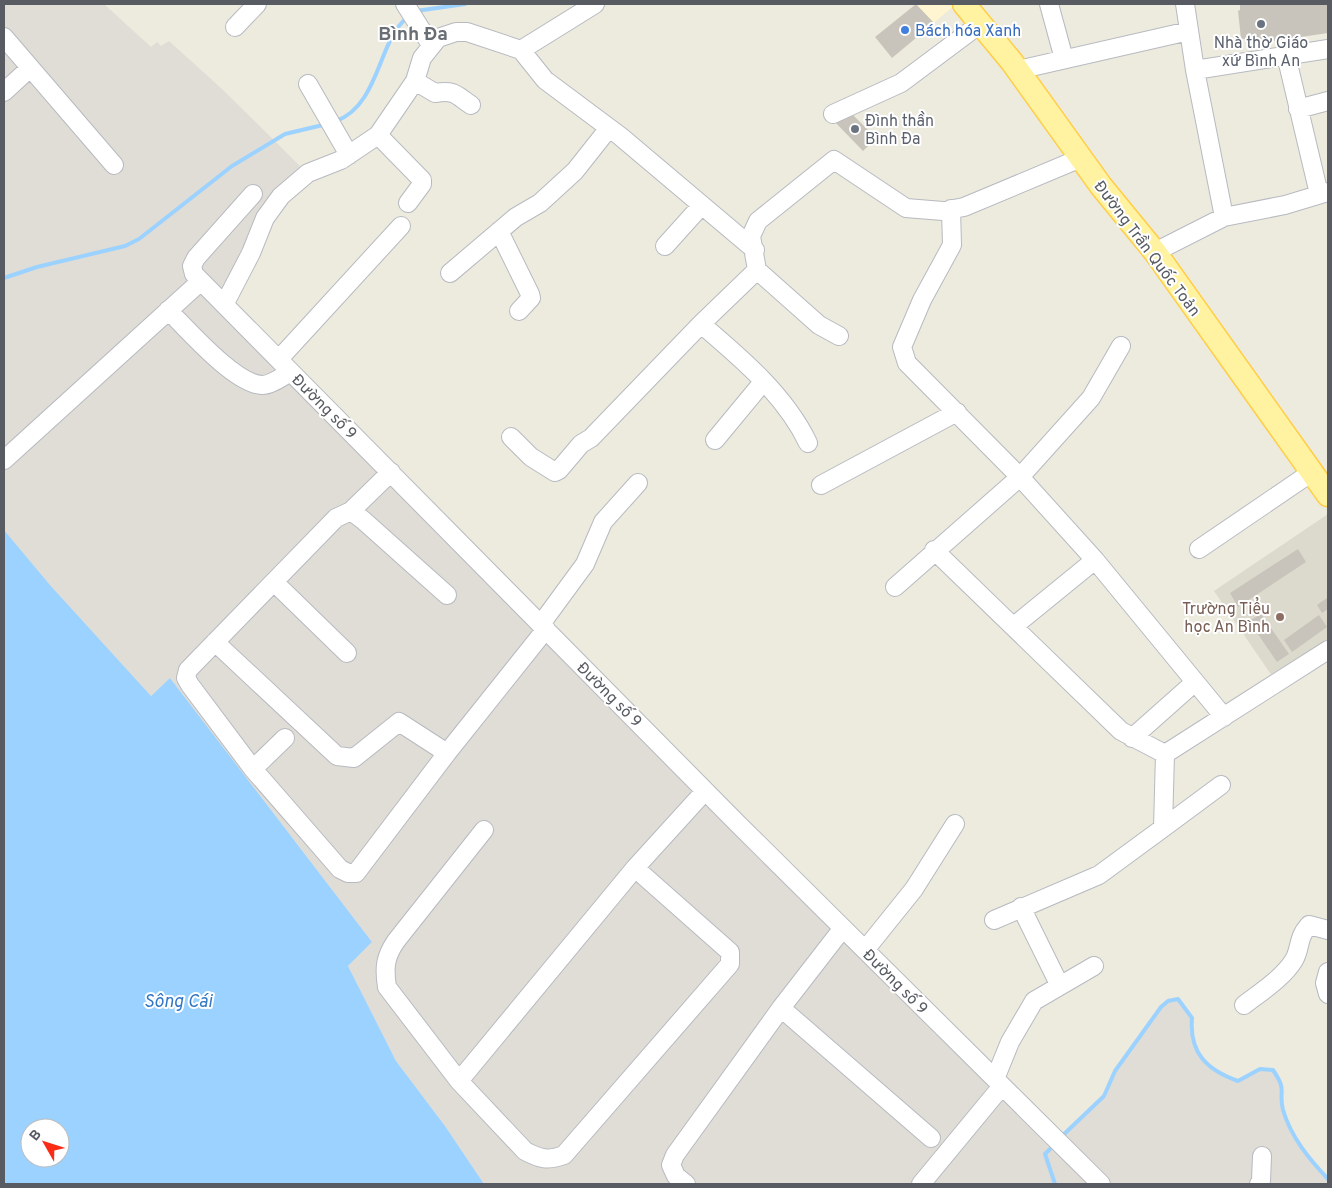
<svg xmlns="http://www.w3.org/2000/svg" width="1332" height="1188" font-family="Overpass,sans-serif">
<rect width="100%" height="100%" fill="#edeade"/>
<!-- commercial -->
<path fill="#fff5d1" d="M916 4 955 5 892 58 875 37Z"/>
<!-- industrial -->
<path fill="#e0ddd6" d="M4 4H104L151 47 157 42 161 46 169 41 222 89 304 170 219 304 1055 1144 1104 1096 1115 1071 1161 1007 1168 1001 1178 999 1192 1018 1191 1034 1196 1049 1217 1073 1238 1081 1260 1069 1273 1070 1283 1085V1110L1294 1136 1328 1179V1184H484L445 1126 396 1061 348 966 372 942 170 678 151 696 50 585 4 530Z"/>
<!-- education -->
<path fill="#dcd9cd" d="M1328 514V644L1274 679 1214 591Z"/>
<!-- water -->
<path fill="#9cd2ff" fill-rule="evenodd" d="M4 530 50 585 151 696 170 678 372 942 348 966 396 1061 445 1126 484 1184H4ZM30 1128H60V1158H30Z"/>
<g fill="none" stroke-linecap="round" stroke-linejoin="round">
<!-- stream -->
<path stroke="#9cd2ff" stroke-width="4" d="M416 11 465 4
M336 121C380 105 378 39 408 17
M4 278 37 267 125 246 139 239 232 166 285 134 327 124
M1060 1138 1104 1096 1115 1071 1161 1007 1168 1001 1178 999 1192 1018C1189 1053 1207 1070 1238 1081L1260 1069 1273 1070C1288 1092 1278 1090 1283 1110 1291 1137 1309 1159 1328 1179
M1054 1145 1045 1154 1055 1184"/>
</g>
<!-- building -->
<path fill="#c8c4bb" d="M916 4 934 23 892 58 875 37Z
M1240 4H1328V33L1247 45 1246 39H1241L1238 11 1240 10Z
M846 108 876 138 863 151 833 120Z
M1298 549 1306 562 1238 607 1230 593Z
M1327 598 1328 609 1322 613 1317 605Z
M1261 614 1289 654 1277 662 1249 621Z
M1319 615 1327 627 1292 652 1284 640Z"/>
<g fill="none" stroke-linecap="round" stroke-linejoin="round">
<defs>
<path id="minor" d="M405 4 431 45
M1049 4 1064 59
M1185 4 1195 70 1224 217 1285 205 1328 192
M235 27 257 4
M4 37 114 165
M521 50 545 80 620 136 755 250
M1286 55 1319 194
M1018 70 1189 31
M1195 70 1328 49
M415 81 435 93C455 90 455 94 471 105
M308 84 349 155
M4 92 30 68
M1298 109 1328 101
M833 114 901 83 980 24
M378 135 422 180V184L408 203
M253 194 196 258 192 266 194 274 737 823 1101 1184
M951 209 952 245 922 300 902 347 907 363 1020 477 1095 560 1224 717
M499 231 530 294 531 298 519 311
M665 246 701 206
M1155 252 1224 217
M757 270 819 325 839 336
M450 273 516 217 540 203 575 171 609 128
M225 303 251 253 265 218 281 196 308 173 341 160 378 135 415 81 422 58 438 38 456 32H467L521 50 595 4
M168 310C188 330 235 384 262 385 271 385 283 376 291 372
M701 324C741 358 785 395 808 443
M279 359 401 226
M511 437 531 457 555 472 559 470 581 444 591 438 701 324 757 270 751 236 758 221 834 160 906 208 943 211 964 207 1081 158
M715 440 763 382
M4 460 201 281
M821 485 957 412
M351 511 391 472
M1199 549 1312 472
M934 550 1121 731 1165 754 1328 650
M274 582 347 653
M895 587 1020 477 1091 398 1121 346
M447 595 363 520 351 511 336 518 188 670 186 678 190 685 253 769 340 869 348 873H356L447 753 546 629
M541 624 585 564 603 522 638 483
M1014 626 1095 560
M215 642 337 756 354 758 399 722 447 753
M1132 738 1195 682
M253 769 285 738
M1163 828 1221 785
M635 868 730 952V964L564 1155C548 1161 540 1159 525 1151L459 1081 635 868 705 791
M1021 907 1060 986
M994 920 1099 875 1163 828 1165 754
M865 950 914 889 955 824
M1328 972 1325 983 1328 994
M1244 1005C1261 992 1283 978 1294 960 1301 948 1297 938 1309 925L1328 930
M781 1008 931 1138
M995 1079 1010 1042 1034 1001 1094 966
M459 1081 387 987C384 968 385 957 396 941L484 830
M686 1184 676 1176 671 1165 675 1155 781 1008 843 928
M921 1184 1002 1086
M1259 1184 1261 1181 1262 1156"/>
<path id="major" d="M964 4 1012 62 1101 186 1155 252 1328 495"/>
</defs>
<!-- minor casing -->
<use href="#minor" stroke="#b7bac0" stroke-width="20"/>
<!-- major casing -->
<use href="#major" stroke="#ffce45" stroke-width="25"/>
<!-- minor -->
<use href="#minor" stroke="#fff" stroke-width="18"/>
<!-- major -->
<use href="#major" stroke="#fff2a1" stroke-width="22"/>
</g>
<!-- markers -->
<g fill="#6b7280" stroke="#fff" stroke-width="2">
<circle cx="1261" cy="24" r="5"/>
<circle cx="855" cy="129" r="5"/>
</g>
<circle fill="#3f7fe0" stroke="#fff" stroke-width="2" cx="905" cy="30" r="5"/>
<circle fill="#8d6e63" stroke="#fff" stroke-width="2" cx="1280" cy="617" r="5"/>
<g text-anchor="middle" stroke-width="4" stroke-linejoin="round" paint-order="stroke">
<!-- shop labels -->
<g font-size="16" fill="#366cbe" stroke="#fff" text-anchor="start">
<text x="915" y="36">Bách hóa Xanh</text>
</g>
<!-- worship labels -->
<g font-size="16" fill="#5b616d" stroke="#fff">
<text x="1261" y="48">Nhà thờ Giáo<tspan x="1261" dy="18">xứ Bình An</tspan></text>
<text x="865" y="126" text-anchor="start">Đình thần<tspan x="865" dy="18">Bình Đa</tspan></text>
</g>
<!-- street labels -->
<g font-size="16" fill="#585c62" stroke="#fff">
<text transform="translate(1148 248) rotate(53)" y="6">Đường Trần Quốc Toản</text>
<text transform="translate(325 406) rotate(45)" y="6">Đường số 9</text>
<text transform="translate(610 694) rotate(45)" y="6">Đường số 9</text>
<text transform="translate(896 981) rotate(45)" y="6">Đường số 9</text>
</g>
<!-- education labels -->
<g font-size="16" fill="#785e54" stroke="#fff" text-anchor="end">
<text x="1270" y="614">Trường Tiểu<tspan x="1270" dy="18">học An Bình</tspan></text>
</g>
<!-- water labels -->
<g font-size="18" font-style="italic" fill="#3177c5" stroke="#fff">
<text x="178" y="1007">Sông Cái</text>
</g>
<!-- quarter labels -->
<g font-size="19" font-weight="bold" fill="#696e74" stroke="#fff">
<text x="413" y="40">Bình Đa</text>
</g>
</g>
<!-- border -->
<rect width="1332" height="1188" fill="none" stroke="#585c62" stroke-width="10"/>
<!-- north arrow -->
<g transform="translate(45 1143) rotate(309)"><circle r="24" fill="#ffffff" stroke="#bcbec0"/>
<path d="M0-4L9 19L0 12L-9 19Z" fill="#fb2c16"/>
<text y="-8" font-size="14" font-weight="bold" text-anchor="middle" fill="#585c62">B</text>
</g>
</svg>
